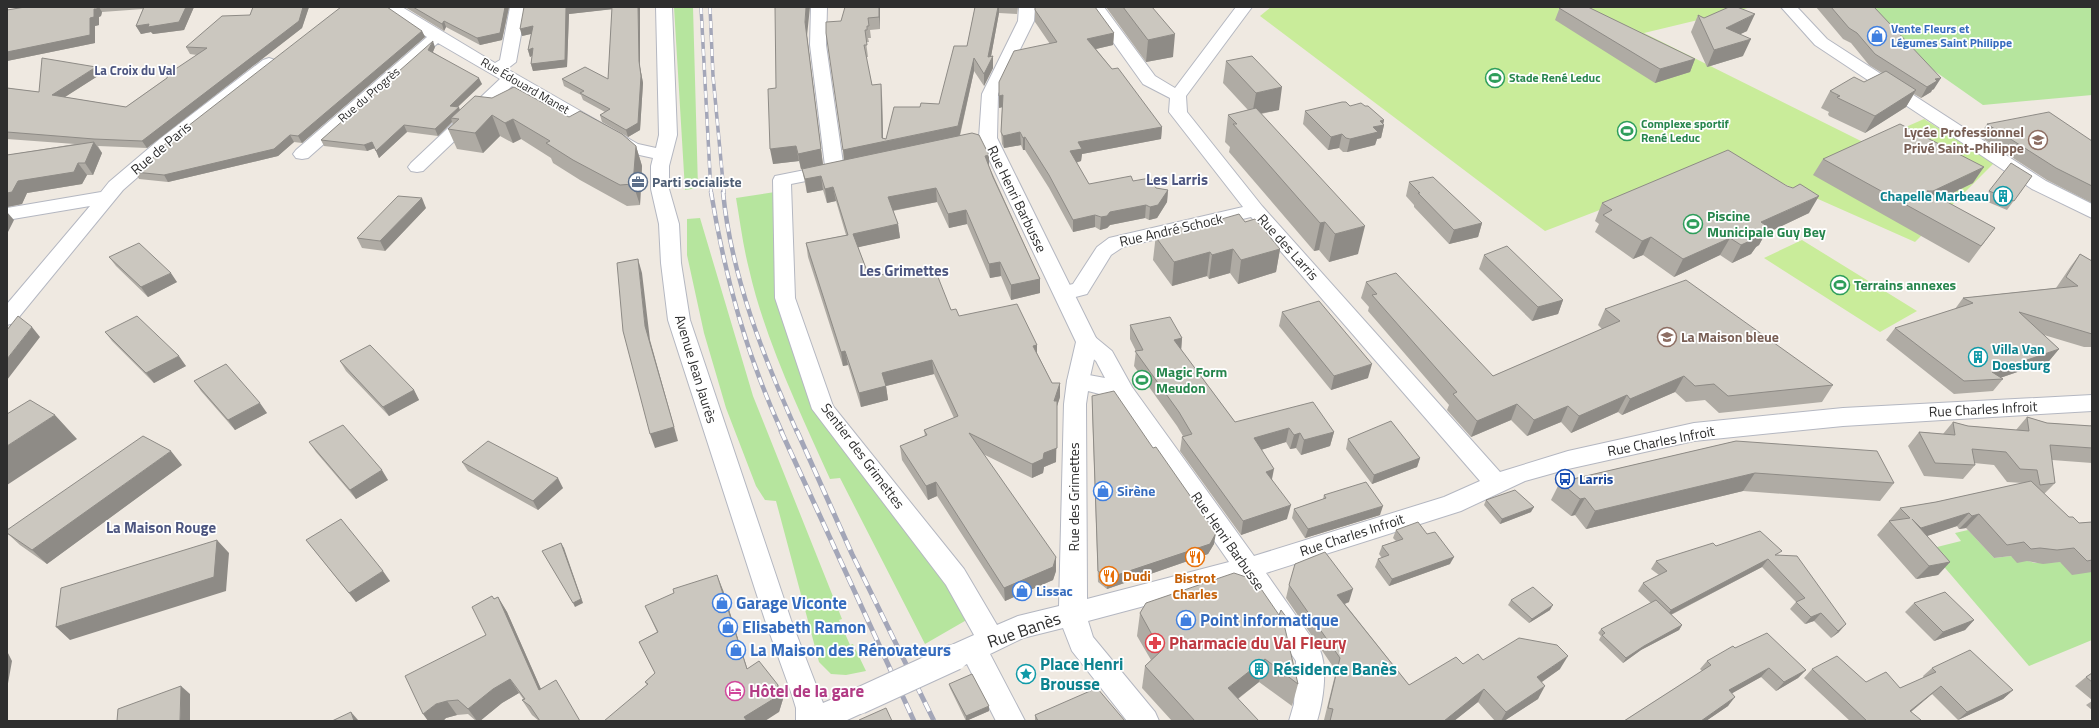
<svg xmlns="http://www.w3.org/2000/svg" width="2099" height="728" font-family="'Titillium Web',sans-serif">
<rect width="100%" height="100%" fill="#efe9e1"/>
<!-- green -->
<path fill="#b6e59e" d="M674 7H693L698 188 685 190Z
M1873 7H2092V95L1983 105 1926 65Z
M775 192 816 412 948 584 970 618 925 644 840 478 830 479C800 412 765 340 749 269 743 246 740 221 736 198Z
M700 218 753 396 842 619 839 620 850 645 853 644 866 671 846 675 831 674 819 662 776 501 765 500 756 486 726 408 704 333 687 255V219Z
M1968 530 1994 558 2011 556 2035 563 2060 562 2092 571V640L2029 666 1940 562 1937 547 1961 541 1955 533Z"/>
<!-- pitch -->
<path fill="#c9ec9a" d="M1271 7H1752L1644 33 1867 144 1924 119 1994 163 1915 242 1730 160 1545 231 1260 16Z
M1802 240 1917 311 1880 332 1764 258Z"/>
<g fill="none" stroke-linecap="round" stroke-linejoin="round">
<defs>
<path id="minor" d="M383 7H402L495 63 500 60 510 7H526L516 62 507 69 638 144 656 148 659 135 656 7H672L677 135 669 166V189L679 224 681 263 690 320 791 620 823 703 859 688 869 692 873 701 869 710 845 721H796V708L792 695 765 620 668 320 661 263 659 224 651 189V166L653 158 626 152 512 86 423 171 417 172 411 171 408 167 411 163 500 79 438 43 308 158 302 159 296 158 293 154 296 150 427 37Z
M811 7H827L826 45 844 170 841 174 791 184 795 298 833 406 964 569 997 625 1018 616 1059 606 1064 404 1067 381 1070 375 1078 373 1105 378 1096 361 1079 347 1076 342 1079 337 1087 335 1095 337 1112 351 1132 387 1254 556 1444 497 1480 481 1251 217 1123 247 1111 255 1087 294 1064 300 1057 298 1054 293 1057 288 1073 284 1097 247 1109 238 1243 207 1169 112 1170 98 1143 84 1088 7H1104L1155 76 1175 88 1236 7H1252L1186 96 1187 112 1262 206 1500 472 1568 451 1694 423 1843 408 2092 395V411L1843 426 1694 441 1568 469 1525 481 1461 511 1266 573 1320 650C1328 669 1323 702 1317 721H1289L1294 704 1296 661 1242 580 1088 621 1093 637 1155 712 1159 721H1127L1072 651 1063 628 1023 638 990 654 1025 721H996L967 664 955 669 945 666 941 657 945 648 974 635 946 585 812 409 775 298 773 180 775 176 825 166 810 45ZM1088 391 1115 398 1229 562 1087 599 1086 404Z
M1781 7H1797L1827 39 2046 181 2092 204V218L2032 189 1815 45Z
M269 58 275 60 277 63 275 66 173 146 123 190 14 323 7 325V304L90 206 7 220V208L101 192 109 182 161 138 263 60Z"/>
<path id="tertiary" d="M1019 7H1035L1034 21 998 94 997 138 1098 342 1089 381 1086 387 1078 389 1070 387 1067 381 1076 342 979 138 982 94 1018 21Z"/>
</defs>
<!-- minor casing -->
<use href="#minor" stroke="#b4b7c1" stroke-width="2"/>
<!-- tertiary casing -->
<use href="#tertiary" stroke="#b4b7c1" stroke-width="2"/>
<!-- minor -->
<use href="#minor" fill="#fff" fill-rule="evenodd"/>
<!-- tertiary -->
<use href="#tertiary" fill="#fff" fill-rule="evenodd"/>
<defs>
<path id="rail-far2" d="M701 7 711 193
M710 7 713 76 724 193"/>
<path id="rail-far1" d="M711 192C725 277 746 354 782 432
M723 192C731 275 763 356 797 432"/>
<path id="rail" d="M781 431 914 721
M797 431 852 554 934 721"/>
</defs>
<!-- rail-far2 casing -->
<use href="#rail-far2" stroke="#a3a6b8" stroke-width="3.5"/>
<!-- rail-far1 casing -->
<use href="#rail-far1" stroke="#a3a6b8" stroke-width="4.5"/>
<!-- rail casing -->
<use href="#rail" stroke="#a3a6b8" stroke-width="5"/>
<!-- rail-far2 -->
<use href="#rail-far2" stroke="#fff" stroke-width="2.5" stroke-dasharray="7" stroke-linecap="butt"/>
<!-- rail-far1 -->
<use href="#rail-far1" stroke="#fff" stroke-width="3" stroke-dasharray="8" stroke-linecap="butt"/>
<!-- rail -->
<use href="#rail" stroke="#fff" stroke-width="3.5" stroke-dasharray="10" stroke-linecap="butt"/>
<defs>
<path id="minor-bridge" d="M859 701 955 657"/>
</defs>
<!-- minor-bridge casing -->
<use href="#minor-bridge" stroke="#b4b7c1" stroke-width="28" stroke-linecap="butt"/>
<!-- minor-bridge -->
<use href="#minor-bridge" stroke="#fff" stroke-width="26"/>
</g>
<!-- wall -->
<path fill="#afaba4" d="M25 7H194L184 30 153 34 151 32 141 34 136 26 143 9 102 12 101 16 99 17V25L95 26V43L7 61V10Z
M253 7H309L302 28 147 148 98 146 102 153 93 175H87L82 184 27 193 22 204 7 207V155L75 144 7 139V88L39 92 101 74 65 97 126 107 167 78 197 55 190 54 186 47 250 15Z
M405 7H509L502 40 480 45 446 27 444 31Z
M524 7H640V67L643 83 640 130 628 137 602 122 600 115 605 112 583 100 581 95 564 86 562 79H608L612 9 569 14 567 67 533 71 531 64 532 56 530 57 528 50 531 34 522 36Z
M880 7V29L870 30 871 38H868L869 42H866L868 57H866L872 85 882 96 883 138 886 139 920 107 939 104 967 46 975 7H1018L1017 14 999 13 991 56H993V68L984 86 974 71 960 136 989 166 1040 279V293L1011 300 1001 276 990 278 967 224 949 228 937 202 893 211 898 224 900 238 858 247 867 271 872 277 902 274 959 316 1037 345V353L1052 383H1060V397L1057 406 1056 462 1044 467 1043 473 1032 478 983 454 1056 571 1053 580 1005 601 937 496 928 500 902 460 900 446 925 436 924 430 954 418 934 374 886 386 888 400 861 407 848 365 843 366 808 257 806 243 846 235 836 201 827 203 823 190 807 193 802 169H801L799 161 773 164 776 88 807 36 823 165 844 160 841 21Z
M1035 7 1114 33 1113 45 1096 49 1112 69 1162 127 1161 139 1082 154 1081 161 1076 163 1089 184 1133 181 1156 188 1168 190 1167 202 1157 218 1149 220 1145 218 1110 225 1107 228 1100 230 1095 227 1073 232 1049 188 1025 150H1023L1021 145 1004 148 1002 144 1001 132 1002 107 999 108 1050 44 1035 22Z
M1106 7H1152L1173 57 1146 62Z
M1560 7 1695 59 1690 72 1655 83 1555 20Z
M1816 7H1874L1934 89 1932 90 1931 92 1921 98 1914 94 1906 107 1865 133 1829 116 1828 114 1829 112 1821 108 1830 91 1864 82 1882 73 1869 65 1851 43 1843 39Z
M1698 15 1704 18 1747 31 1740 34 1743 56 1707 67 1691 32Z
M422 31 425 37 302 143 294 142 278 156 168 182 139 179 135 172 154 156 153 154Z
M435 47 433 52 482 84 458 107 460 110 569 117 636 146 642 166 640 205 627 206 580 180 553 163 551 158 521 139 513 143 500 136 483 153 457 149 448 129 453 124 452 122 438 136 407 132 379 158 375 148 367 151 324 146 321 140Z
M1226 61 1279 110 1261 114 1358 254 1329 262 1319 250 1314 251 1229 152 1230 147 1225 142 1228 115 1248 110 1223 83Z
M1350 106H1365L1384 120 1383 124 1384 125 1381 138 1377 139 1375 145 1347 152H1343L1339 148 1328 150 1303 124 1305 111Z
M1987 124 2092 141V203L2047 180 1979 136Z
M1823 159 1973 183 1941 199 1995 228 1969 263 1813 175Z
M2032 176 2007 210 1983 200 1989 191Z
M1409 182 1482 223 1478 237 1449 244 1414 207V205L1406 196Z
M1602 203 1809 213 1765 234 1759 245 1756 247 1751 254 1732 263 1720 255 1674 277 1643 255 1633 259 1595 232 1599 224 1595 221Z
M426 208 385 251 362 248 357 238Z
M1245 222 1280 249 1276 272 1238 284 1230 273 1209 279 1207 276 1172 286 1153 260 1156 234 1194 227Z
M2080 254 2092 261V347H2084L2044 335 2059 349 2049 361 2000 378 2003 379 1993 391 1954 394 1886 340 1895 328 1955 309 1963 298 2056 288 2071 266Z
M1484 255 1563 300 1558 314 1532 321 1479 269Z
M109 257 177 282 148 297 116 266Z
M1366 282 1493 376 1602 329 1598 325 1605 309 1833 385 1822 402 1719 413 1705 400 1686 402 1675 392 1622 415 1618 412 1571 433 1561 422 1527 436 1511 420 1471 437 1447 410 1449 405 1368 311 1369 307 1361 298Z
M1282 312 1368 378 1331 390 1279 326Z
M1130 325 1182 338 1181 350 1235 422 1334 432 1330 446 1301 455 1296 448 1290 449 1286 442 1261 450 1272 479 1287 519 1241 535 1180 451 1182 437 1183 436 1177 426 1134 366 1136 351 1130 339Z
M105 332 186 366 154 383 112 341Z
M340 361 414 390 419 400 389 416 346 371Z
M194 381 267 413 235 430 201 391Z
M1092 396 1214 544 1208 554 1107 589 1098 582 1092 407Z
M2027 417 2047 423 2090 426 2092 424V463L2052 460 2055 483 2044 494 2069 517 2079 523 2092 522V572L2072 575 2060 562 2043 564 2027 561 2017 563 2011 556 1994 558 1966 528 1959 529 1957 526 1927 536 1950 562 1938 575 1916 579 1877 535 1900 508 1936 502 2023 483 2007 482 1994 465 1974 463 1975 465 1963 479 1924 476 1908 446 1919 432 1943 434 1953 422 1968 426 2016 430Z
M1348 439 1420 458 1417 467 1372 484 1346 449Z
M1736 441 1894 483 1880 501 1743 491 1586 529 1575 515 1571 516 1551 500 1560 482Z
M309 442 388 480 356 499 316 452Z
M462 462 563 488 538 510 468 471Z
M182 465 47 564 20 545 7 533V530Z
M1324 495 1380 515 1305 538 1292 518 1294 509 1323 499Z
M1486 500 1531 512 1500 524 1484 505Z
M1396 530 1450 564 1389 586 1375 567 1378 559 1382 558 1379 554 1382 546 1396 541 1393 538Z
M306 540 390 581 356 602Z
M1716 546 1779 555 1839 632 1831 638 1814 621 1805 624 1790 609 1796 602 1762 567 1671 615 1682 625 1679 630 1641 650 1623 663 1599 640 1601 636 1598 633 1601 629 1651 603 1638 591 1643 583 1659 575 1651 569 1656 561Z
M1289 585 1349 602 1345 604 1409 685 1463 664 1483 660 1560 669 1542 682 1538 699 1504 721H1495L1478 702 1454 721H1326L1324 720 1336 671 1286 598Z
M723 590 747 669 778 685 783 699 779 712 647 685 645 682 655 673 639 642 657 632 645 606Z
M498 597 507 612 541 689 580 721H539L532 715 522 700H524L519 693 502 703 480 721H476L468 714 457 715 446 718 443 721H428L486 635 494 599Z
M1511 600 1550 610 1529 623 1508 605Z
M1914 603 1974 620 1965 630 1934 641 1905 612Z
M1140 613 1279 615 1287 618 1284 627 1298 684 1292 706 1259 682 1238 699 1259 721H1172L1142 688 1145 666 1151 660 1137 636Z
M1735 648 1806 670 1798 678 1776 691 1761 677 1732 693 1728 706 1706 721H1624L1702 671 1700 669 1707 661Z
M1932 668 2013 690 2003 699 1958 720 1932 694 1911 712 1920 721H1850L1804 678 1812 669 1866 682 1900 688 1924 678 1923 676Z
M2092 673V700L2075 686 2086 677Z
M949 684 989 711 966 721 950 688Z
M2092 701V710L2086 705Z
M1035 715 1125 721H1035Z"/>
<!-- shaded-wall -->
<path fill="#8e8b86" d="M97 7H99L102 12 101 16 99 17V25L95 26V43L7 61V52L90 18 94 9Z
M186 7H194L184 30 153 34 151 32 141 34 136 26Z
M303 7H309L302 28 147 148 142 141Z
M505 7H509L502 40 480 45 477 38Z
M573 7H613L614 9 569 14 567 67 533 71 531 64 566 8Z
M638 7H640V67L643 83 640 130 628 137 626 130 639 61Z
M806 7H810L807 36 823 165 801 169 798 154 805 22Z
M879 7H880V29L879 17Z
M998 7H999V13L990 62 993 56V68L984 86V74Z
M1755 14 1747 31 1718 45 1726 28Z
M444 21 446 27 444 31 442 24Z
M533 26 535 33 522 36 520 29Z
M422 31 425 37 302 143 298 136Z
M1114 33 1113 45 1087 51V39Z
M1175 34 1173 57 1146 62 1148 40Z
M1751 39 1743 56 1707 67 1714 50Z
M433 41 435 47 431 56 428 50Z
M533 48 535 54 530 57 528 50Z
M974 58V71L959 138 844 162 843 150 882 138 881 84 882 96 883 142 958 126Z
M1695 59 1690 72 1655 83 1660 69Z
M96 67 101 74 57 102 52 95Z
M479 78 482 84 452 112 450 106Z
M1941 78 1934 89 1932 90 1931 92 1921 98 1927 87 1935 79Z
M1282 87 1279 110 1252 115 1256 93Z
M1916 90 1906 107 1865 133 1875 116Z
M1003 95V107L999 108V96Z
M459 107 461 114 451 118 452 122 438 136 435 129Z
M492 115 500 136 483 153 475 133Z
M513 119 521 139 513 143 505 123Z
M1384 120 1383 125H1384L1381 138 1377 139 1375 145 1347 152 1350 139 1373 127 1380 121Z
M404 125 407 132 379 158 376 151Z
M1162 127 1161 139 1082 154 1081 161 1070 164V151L1078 142Z
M1020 132 1021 145 1004 148 1003 136Z
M1342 134 1339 148 1328 150 1331 137Z
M290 135 294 142 278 156 168 182 164 175Z
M1025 137V150H1023V138Z
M94 142 102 153 93 175 85 163Z
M372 142 375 148 367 151 364 145Z
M636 146 642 166 640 205 633 184Z
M796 146 799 161 773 164 770 149Z
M989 155V168L985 156Z
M78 163 87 175 82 184 27 193 22 204 7 207V193L18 181Z
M1984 167 1973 183 1923 207 1933 191Z
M821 176 823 190 807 193 805 179Z
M833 187 836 201 827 203 825 189Z
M936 188 937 202 890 211 888 197Z
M1168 190 1167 202 1157 218 1149 220 1150 207Z
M1819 196 1809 213 1765 234 1759 245 1756 247 1751 254 1732 263 1741 245 1761 222Z
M422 198 426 208 385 251 380 241Z
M1146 205 1145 218 1110 225 1107 228 1100 230 1101 217 1110 212Z
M966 210 967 224 949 228 948 214Z
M7 212 14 220 7 234Z
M1095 215V227L1073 232V220Z
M1325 222 1319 250 1314 251 1320 223Z
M1482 223 1478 237 1449 244 1454 230Z
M898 224 900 238 855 248 853 234Z
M1365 226 1358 254 1329 262 1335 234Z
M1651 237 1643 255 1633 259 1642 241Z
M1730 238 1720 255 1674 277 1683 259Z
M1233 249 1230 273 1209 279 1212 255Z
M1280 249 1276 272 1238 284 1241 260Z
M1210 252 1207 276 1172 286 1174 262Z
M638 259 642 273 650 340 678 441 655 448 650 434 645 326Z
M1000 262 1001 276 990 278 989 264Z
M171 273 177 282 148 297 141 287Z
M1040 279V293L1011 300V285Z
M1563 300 1558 314 1532 321 1538 307Z
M32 327 40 337 7 380V359Z
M1182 338 1181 352 1174 340Z
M1037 345V359L1033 346Z
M2059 349 2049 361 1994 380 1992 372Z
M845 351 848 365 843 366 841 352Z
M179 356 186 366 154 383 146 373Z
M932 360 934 374 886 386 888 400 861 407 859 393 882 373Z
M1372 364 1368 378 1331 390 1334 376Z
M1684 376 1675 392 1622 415 1630 399Z
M1060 383V397L1057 406 1056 462 1044 467 1043 473 1032 478V464L1044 453 1054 401Z
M414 390 419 400 389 416 383 407Z
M1627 395 1618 412 1571 433 1579 416Z
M260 403 267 413 235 430 228 420Z
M1517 404 1511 420 1471 437 1477 421Z
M1568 406 1561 422 1527 436 1534 420Z
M55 415 77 439 7 485V446Z
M1289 428 1286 442 1251 453 1254 438Z
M1334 432 1330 446 1301 455 1304 440Z
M1300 433 1296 448 1290 449 1294 435Z
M171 451 182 465 47 564 32 550Z
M1420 458 1417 467 1372 484 1374 475Z
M1274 469 1271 484 1266 472Z
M382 470 388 480 356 499 350 490Z
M1755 473 1743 491 1586 529 1595 511Z
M558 478 563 488 538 510 533 501Z
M936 482 937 496 928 500 926 486Z
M1585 498 1575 515 1571 516 1580 499Z
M1291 505 1287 519 1241 535 1243 521Z
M1383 506 1380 515 1305 538 1308 529Z
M1534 507 1531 512 1500 524 1502 519Z
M1969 513 1957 526 1909 542 1921 528Z
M1979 514 1966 528 1959 529 1972 516Z
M1216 533 1214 544 1208 554 1107 589 1108 578Z
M217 540 229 553 226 591 70 640 56 627Z
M561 543 564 548 583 603 575 607 573 603Z
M1056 557V571L1053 580 1005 601 1004 588Z
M1454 557 1450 564 1389 586 1392 579Z
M1768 559 1762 567 1666 617 1671 610Z
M1950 562 1938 575 1916 579 1929 566Z
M383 571 390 581 356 602 349 593Z
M717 575 723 590 752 684 747 669Z
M1353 589 1349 602 1333 608 1337 595Z
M498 597 507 612 548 705 539 690Z
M1553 605 1550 610 1529 623 1532 619Z
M1821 613 1814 621 1805 624 1811 617Z
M1287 618 1281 641 1283 620Z
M1974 620 1965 630 1934 641 1943 632Z
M1846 624 1839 632 1831 638 1838 631Z
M1682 625 1679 630 1641 650 1623 663 1626 658 1644 646Z
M7 651 12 661 7 689Z
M1568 656 1560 669 1530 690 1537 677Z
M1265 659 1259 682 1223 710 1228 688Z
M1769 668 1761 677 1722 699 1729 690Z
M1806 670 1798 678 1776 691 1784 682Z
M510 679 519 693 502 703 480 721H477L468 709 493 689Z
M778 685 783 699 779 712 765 721H745L744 717Z
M181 686 190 694V721H180Z
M1545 686 1538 699 1504 721H1501L1506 712Z
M1941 686 1932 694 1902 719 1910 711Z
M1484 689 1478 702 1454 721H1444Z
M2013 690 2003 699 1958 720 1967 712Z
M1735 697 1728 706 1706 721H1701Z
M447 701 457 715 446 718 443 721H428L423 714 436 704Z
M989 706V711L966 721V716Z
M351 712 358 720V721H354Z"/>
<!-- building -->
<path fill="#cbc7bf" stroke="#8e8b86" d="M25 7H97V9H94V17L90 18V35L7 52V10Z
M144 7H186L179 22 148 27 149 24 136 26Z
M253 7H303L299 21 142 141 94 139 7 132V88L39 92 42 58 96 67 52 95 126 107 167 78 168 74 207 48 186 47 222 16 250 15Z
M341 7H387L422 31 298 136 290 135 274 149 164 175 135 172 156 155 153 154 170 140Z
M413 7H505L500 33 477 38 444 21 442 24Z
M524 7H573L566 8 565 60 531 64 533 48 528 50 533 26 520 29Z
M612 7H638L639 61 641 76 638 123 626 130 600 115 610 109 580 93 584 91 562 79 585 67 608 79Z
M775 7H806L805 22 821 149 798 154 796 146 770 149 768 89 776 88Z
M845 7H879V17L868 18 869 26H867V30H865L867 45H864L872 85 881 84 882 138 886 139 894 107H920L921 103 939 104 954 46H967L975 7H998L988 57 993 56 984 74 974 58 958 126 843 150 826 33V22L841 21Z
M1035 7H1095L1114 33 1087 39 1112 69 1118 68 1162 127 1078 142 1082 149 1070 151 1089 184 1131 176 1133 181 1150 178 1156 188 1168 190 1158 205 1150 207 1146 205 1110 212 1107 216 1101 217 1095 215 1073 220 1049 175 1025 137 1023 138 1020 132 1003 136 1001 132 1003 95 999 96V82L1014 51 1057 42 1035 10Z
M1123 7H1152L1175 34 1148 40Z
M1560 7H1588L1695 59 1660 69 1559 8Z
M1729 7H1737L1755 14 1726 28 1751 39 1714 50 1698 15 1704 18Z
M1831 7H1874L1941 78 1935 79 1937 81 1927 87 1875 54 1857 33 1849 28Z
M433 41 428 50 479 78 450 106 459 107 435 129 404 125 376 151 372 142 364 145 321 140Z
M1252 56 1282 87 1256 93 1226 61Z
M1886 71 1916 90 1875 116 1838 98 1837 97 1840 96 1830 91 1854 77 1864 82Z
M514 87 569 117 580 111 622 134 636 146 633 184 620 185 573 160 546 143 550 141 513 119 505 123 492 115 475 133 448 129 459 119 451 118 475 96 492 98Z
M1342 102H1346L1350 106 1361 103 1365 106H1368L1384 120 1380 121 1384 125 1373 127 1378 132 1350 139 1346 138 1342 134 1331 137 1305 111Z
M1256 108 1365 226 1335 234 1325 222 1320 223 1233 124H1237L1228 115Z
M2049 112 2092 141V186L2056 168 1987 124Z
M1900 124 1984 167 1933 191H1927L1995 228 1981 246 1823 159Z
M972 133 979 135 989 155 985 156 993 177 1040 279 1011 285 1000 262 989 264 966 210 948 214 936 188 888 197 898 224 853 234 867 271 870 270 872 277 900 270 902 274 934 267 951 310 956 309 959 316 1017 304 1037 345 1033 346 1052 383H1060L1054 401H1057V448L1044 453 1043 459 1032 464 969 433 1056 557 1053 567 1004 588 936 482 926 486 900 446 927 435 924 430 958 416 932 360 882 373 886 386 859 393 845 351 841 352 806 243 848 235 833 187 825 189 821 176 805 179 802 169Z
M94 142 85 163H78L74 172 18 181 12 192 7 193V155Z
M1728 150 1787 186 1793 188 1800 184 1819 196 1761 222 1768 227 1756 233 1761 236 1741 245 1730 238 1683 259 1651 237 1642 241 1603 215 1612 210 1602 203Z
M2011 163 2032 176 2014 201 1989 191Z
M1433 177 1482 223 1454 230 1418 193H1420L1409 182Z
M398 196 422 198 380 241 357 238Z
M1239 214 1245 222 1255 219 1280 249 1241 260 1233 249 1212 255 1210 252 1174 262 1155 236H1158L1156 234 1192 224 1194 227Z
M139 243 171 273 141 287 109 257Z
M1507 246 1563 300 1538 307 1484 255Z
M2080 254 2092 261V334L2019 312 2059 349 1992 372 2003 379 1964 381 1895 328 1973 303 1963 298 2078 286 2066 277Z
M638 259 645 326 674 427 650 434 623 331 617 263Z
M1396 273 1493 376 1620 321 1605 309 1686 280 1833 385 1728 396 1714 384 1695 386 1684 376 1630 399 1627 395 1579 416 1568 406 1534 420 1517 404 1477 421 1453 394 1457 392 1372 295 1377 294 1366 282Z
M1319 301 1372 364 1334 376 1282 312Z
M18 316 32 327 7 359V330Z
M137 316 179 356 146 373 105 332Z
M1170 317 1182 338 1174 340 1235 422 1313 402 1334 432 1304 440 1300 433 1294 435 1289 428 1254 438 1274 469 1266 472 1291 505 1243 521 1182 437 1192 434 1179 412 1135 351 1143 350 1130 325Z
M370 345 414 390 383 407 340 361Z
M226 364 260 403 228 420 194 381Z
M1114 391 1153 448 1156 447 1216 533 1210 544 1108 578 1098 571 1092 396Z
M30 400 55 415 7 446V414Z
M2027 417 2047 423 2092 426V448L2050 445 2055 483 2040 485 2037 470 2020 469 2006 452 1972 449 1975 465 1935 463 1919 432 1955 435 1953 422 1968 426 2029 431Z
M1391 421 1420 458 1374 475 1348 439Z
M343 425 382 470 350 490 309 442Z
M143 436 171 451 32 550 7 533V530Z
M488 441 558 478 533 501 462 462Z
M1736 441 1877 451 1894 483 1755 473 1595 511 1585 498 1580 499 1560 482Z
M2031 481 2069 517H2073L2079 523 2092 522V560L2087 561 2074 548 2057 550 2040 548 2031 549 2024 542 2007 545 1979 514 1972 516 1969 513 1921 528 1912 519 1950 562 1929 566 1889 521 1910 518 1900 508 1936 502Z
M1366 482 1383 506 1308 529 1294 509 1326 498 1324 495Z
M1515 490 1534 507 1502 519 1486 500Z
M341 519 383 571 349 593 306 540Z
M1418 522 1427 534 1435 532 1454 557 1392 579 1378 559 1389 555 1382 546 1403 539 1396 530Z
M1760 531 1782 551 1775 555 1797 556 1846 624 1838 631 1821 613 1811 617 1796 602 1805 598 1768 559 1671 610 1643 583 1667 571 1656 561 1713 543 1716 546Z
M217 540 214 577 56 627 61 588Z
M561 543 581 599 573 603 542 551Z
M1325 552 1353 589 1337 595 1409 685 1456 657 1463 664 1478 654 1483 660 1519 638 1557 645 1568 656 1537 677 1545 686 1506 712 1484 689 1444 721H1330L1333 709 1328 708 1340 658 1289 585 1295 564Z
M1234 573 1255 580 1279 615 1281 610 1287 618 1283 620 1298 684 1265 659 1228 688 1259 721H1195L1145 666 1161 651 1140 613 1146 603Z
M717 575 747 669 759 661 778 685 775 698 744 717 747 721H604L648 684 645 682 655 673 639 642 658 632 645 606 674 593 673 589Z
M1533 587 1553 605 1532 619 1511 600Z
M1945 592 1974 620 1943 632 1914 603Z
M492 596 494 599 498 597 539 690 556 680 580 721H540L530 706 522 700 525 699 510 679 493 689 468 709 458 700 447 701 436 704 423 714 405 676 486 635 472 607Z
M1656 600 1682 625 1644 646 1626 658 1602 635 1605 633 1601 629Z
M1767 633 1806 670 1784 682 1769 668 1729 690 1735 697 1701 721H1624L1711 665 1707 661 1733 646 1735 648Z
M1970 650 2013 690 1967 712 1941 686 1910 711 1921 720 1920 721H1867L1812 669 1837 656 1866 682 1886 672 1900 688 1936 672 1932 668Z
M2092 673V682L2086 677Z
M972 674 989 706 966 716 949 684Z
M181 686 180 721H117L118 709Z
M1097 688 1125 721H1038L1035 715Z
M886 708 892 721H860L859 720Z
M351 712 354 721H332Z"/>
<!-- icons -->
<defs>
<symbol id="shop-ring" viewBox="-11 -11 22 22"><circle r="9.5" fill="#fff" stroke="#3f7fe0" stroke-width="1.5"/><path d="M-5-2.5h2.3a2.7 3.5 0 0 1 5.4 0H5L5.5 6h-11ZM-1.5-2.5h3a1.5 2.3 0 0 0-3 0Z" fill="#3f7fe0"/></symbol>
<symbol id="stadium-ring" viewBox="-11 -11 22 22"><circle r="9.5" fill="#fff" stroke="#2e9e5b" stroke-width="1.5"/><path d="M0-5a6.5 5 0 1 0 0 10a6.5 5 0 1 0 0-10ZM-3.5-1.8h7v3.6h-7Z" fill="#2e9e5b"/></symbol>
<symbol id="school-ring" viewBox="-11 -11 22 22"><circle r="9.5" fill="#fff" stroke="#8d6e63" stroke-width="1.5"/><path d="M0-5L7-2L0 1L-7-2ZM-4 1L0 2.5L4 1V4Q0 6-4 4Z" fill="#8d6e63"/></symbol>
<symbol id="office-ring" viewBox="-11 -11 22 22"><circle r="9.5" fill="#fff" stroke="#5c6f8a" stroke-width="1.5"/><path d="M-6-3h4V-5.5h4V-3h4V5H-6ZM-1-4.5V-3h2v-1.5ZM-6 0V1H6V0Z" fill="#5c6f8a"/></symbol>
<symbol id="building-ring" viewBox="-11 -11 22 22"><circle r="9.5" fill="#fff" stroke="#0f9aa8" stroke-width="1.5"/><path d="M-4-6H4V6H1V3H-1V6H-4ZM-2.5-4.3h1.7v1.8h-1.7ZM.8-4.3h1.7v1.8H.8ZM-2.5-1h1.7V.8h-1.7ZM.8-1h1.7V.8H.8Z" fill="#0f9aa8"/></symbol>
<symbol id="bus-ring" viewBox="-11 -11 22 22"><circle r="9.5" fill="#fff" stroke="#1a4fb4" stroke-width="1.5"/><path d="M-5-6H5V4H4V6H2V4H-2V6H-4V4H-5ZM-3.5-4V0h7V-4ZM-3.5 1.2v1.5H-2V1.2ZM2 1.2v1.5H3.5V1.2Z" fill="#1a4fb4"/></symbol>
<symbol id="restaurant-ring" viewBox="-11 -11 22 22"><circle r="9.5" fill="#fff" stroke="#e8710a" stroke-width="1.5"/><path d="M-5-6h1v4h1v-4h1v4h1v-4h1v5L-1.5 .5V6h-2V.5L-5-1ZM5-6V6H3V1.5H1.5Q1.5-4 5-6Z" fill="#e8710a"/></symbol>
<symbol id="pharmacy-ring" viewBox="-11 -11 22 22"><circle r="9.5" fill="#fff" stroke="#e0444e" stroke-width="1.5"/><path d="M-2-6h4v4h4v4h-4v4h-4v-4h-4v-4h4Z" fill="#e0444e"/></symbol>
<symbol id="sight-ring" viewBox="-11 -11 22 22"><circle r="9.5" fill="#fff" stroke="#0f9aa8" stroke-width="1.5"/><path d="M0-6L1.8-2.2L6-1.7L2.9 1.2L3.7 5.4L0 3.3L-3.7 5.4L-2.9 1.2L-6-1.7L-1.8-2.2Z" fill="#0f9aa8"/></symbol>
<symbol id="hotel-ring" viewBox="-11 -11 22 22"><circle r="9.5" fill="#fff" stroke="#d1479c" stroke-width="1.5"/><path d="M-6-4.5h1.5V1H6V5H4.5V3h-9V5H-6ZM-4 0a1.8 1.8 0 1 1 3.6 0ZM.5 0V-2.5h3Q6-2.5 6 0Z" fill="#d1479c"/></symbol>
</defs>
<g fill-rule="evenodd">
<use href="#shop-ring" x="1866" y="25" width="22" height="22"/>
<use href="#stadium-ring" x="1484" y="67" width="22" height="22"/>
<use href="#stadium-ring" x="1616" y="120" width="22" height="22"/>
<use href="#school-ring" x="2027" y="129" width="22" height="22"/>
<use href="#office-ring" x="627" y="171" width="22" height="22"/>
<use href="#building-ring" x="1992" y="185" width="22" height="22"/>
<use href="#stadium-ring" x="1682" y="213" width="22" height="22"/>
<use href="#stadium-ring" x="1829" y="274" width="22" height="22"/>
<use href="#school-ring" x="1656" y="326" width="22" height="22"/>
<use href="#building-ring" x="1967" y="346" width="22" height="22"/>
<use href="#stadium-ring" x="1131" y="369" width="22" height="22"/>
<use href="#bus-ring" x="1554" y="468" width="22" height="22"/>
<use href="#shop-ring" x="1092" y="480" width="22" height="22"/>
<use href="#restaurant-ring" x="1184" y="546" width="22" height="22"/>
<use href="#restaurant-ring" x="1098" y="565" width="22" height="22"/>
<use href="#shop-ring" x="1011" y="580" width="22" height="22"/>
<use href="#shop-ring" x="711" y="592" width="22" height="22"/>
<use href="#shop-ring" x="1175" y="609" width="22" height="22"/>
<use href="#shop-ring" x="717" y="616" width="22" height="22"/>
<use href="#pharmacy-ring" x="1144" y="632" width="22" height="22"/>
<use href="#shop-ring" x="725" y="639" width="22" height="22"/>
<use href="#building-ring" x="1248" y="658" width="22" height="22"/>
<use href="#sight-ring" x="1015" y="663" width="22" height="22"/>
<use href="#hotel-ring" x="724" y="680" width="22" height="22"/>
</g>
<g text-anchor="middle" stroke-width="3.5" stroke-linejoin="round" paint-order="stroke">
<!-- far-shop labels -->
<g font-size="12" font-weight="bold" fill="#366cbe" stroke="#fff" text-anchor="start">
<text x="1891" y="33">Vente Fleurs et<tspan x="1891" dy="14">Légumes Saint Philippe</tspan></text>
</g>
<!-- far-leisure labels -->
<g font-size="12" font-weight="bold" fill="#27864d" stroke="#fff" text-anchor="start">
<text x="1509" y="82">Stade René Leduc</text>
<text x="1641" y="128">Complexe sportif<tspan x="1641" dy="14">René Leduc</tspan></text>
</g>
<!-- far-street labels -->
<g font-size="12" fill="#2e2e2e" stroke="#fff">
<text transform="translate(525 86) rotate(30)" y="4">Rue Édouard Manet</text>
<text transform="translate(369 95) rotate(-41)" y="4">Rue du Progrès</text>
</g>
<!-- far-neighbourhood labels -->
<g font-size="13" font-weight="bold" fill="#4d5680" stroke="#fff">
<text x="135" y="75">La Croix du Val</text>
</g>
<!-- education labels -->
<g font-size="14" font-weight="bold" fill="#785e54" stroke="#fff" text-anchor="end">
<text x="2024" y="137">Lycée Professionnel<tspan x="2024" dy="16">Privé Saint-Philippe</tspan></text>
<text x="1681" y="342" text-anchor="start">La Maison bleue</text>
</g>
<!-- street labels -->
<g font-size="14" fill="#2e2e2e" stroke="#fff">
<text transform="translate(161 148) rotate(-40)" y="5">Rue de Paris</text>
<text transform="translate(1017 199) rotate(64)" y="5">Rue Henri Barbusse</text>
<text transform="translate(1171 230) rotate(-13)" y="5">Rue André Schock</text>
<text transform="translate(1288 247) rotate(48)" y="5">Rue des Larris</text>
<text transform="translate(696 369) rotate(73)" y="5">Avenue Jean Jaurès</text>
<text transform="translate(1983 409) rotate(-3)" y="5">Rue Charles Infroit</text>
<text transform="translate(1661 441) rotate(-11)" y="5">Rue Charles Infroit</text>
<text transform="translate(863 456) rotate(53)" y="5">Sentier des Grimettes</text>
<text transform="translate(1074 497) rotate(-90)" y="5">Rue des Grimettes</text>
<text transform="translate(1352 535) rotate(-18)" y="5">Rue Charles Infroit</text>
<text transform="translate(1228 541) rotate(55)" y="5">Rue Henri Barbusse</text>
</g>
<!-- service labels -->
<g font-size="14" font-weight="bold" fill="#4e5e75" stroke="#fff" text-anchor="start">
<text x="652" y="187">Parti socialiste</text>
</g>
<!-- culture labels -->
<g font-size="14" font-weight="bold" fill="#0d838f" stroke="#fff" text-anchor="end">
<text x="1989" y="201">Chapelle Marbeau</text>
<text x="1992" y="354" text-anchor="start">Villa Van<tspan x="1992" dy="16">Doesburg</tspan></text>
</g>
<!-- leisure labels -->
<g font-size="14" font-weight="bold" fill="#27864d" stroke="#fff" text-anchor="start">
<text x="1707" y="221">Piscine<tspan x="1707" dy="16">Municipale Guy Bey</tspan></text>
<text x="1854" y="290">Terrains annexes</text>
<text x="1156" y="377">Magic Form<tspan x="1156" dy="16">Meudon</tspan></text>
</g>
<!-- transit labels -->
<g font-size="14" font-weight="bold" fill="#164399" stroke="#fff" text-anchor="start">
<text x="1579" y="484">Larris</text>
</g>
<!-- shop labels -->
<g font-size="14" font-weight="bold" fill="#366cbe" stroke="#fff" text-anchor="start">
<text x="1117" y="496">Sirène</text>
<text x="1036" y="596">Lissac</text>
</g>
<!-- food labels -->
<g font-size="14" font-weight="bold" fill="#c56008" stroke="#fff" text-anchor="start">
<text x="1123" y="581">Dudi</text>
<text x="1195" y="583" text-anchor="middle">Bistrot<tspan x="1195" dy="16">Charles</tspan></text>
</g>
<!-- neighbourhood labels -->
<g font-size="15" font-weight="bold" fill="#4d5680" stroke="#fff">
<text x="1177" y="185">Les Larris</text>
<text x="904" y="276">Les Grimettes</text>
<text x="161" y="533">La Maison Rouge</text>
</g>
<!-- near-shop labels -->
<g font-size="17" font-weight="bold" fill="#366cbe" stroke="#fff" text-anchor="start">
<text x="736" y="609">Garage Viconte</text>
<text x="1200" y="626">Point informatique</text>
<text x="742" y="633">Elisabeth Ramon</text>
<text x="750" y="656">La Maison des Rénovateurs</text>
</g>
<!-- near-street labels -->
<g font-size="17" fill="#2e2e2e" stroke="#fff">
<text transform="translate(1024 630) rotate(-19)" y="6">Rue Banès</text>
</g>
<!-- near-health labels -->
<g font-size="17" font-weight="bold" fill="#be3a42" stroke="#fff" text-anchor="start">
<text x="1169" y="649">Pharmacie du Val Fleury</text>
</g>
<!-- near-culture labels -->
<g font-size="17" font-weight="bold" fill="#0d838f" stroke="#fff" text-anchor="start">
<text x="1040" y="670">Place Henri<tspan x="1040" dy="20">Brousse</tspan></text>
<text x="1273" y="675">Résidence Banès</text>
</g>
<!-- near-hotel labels -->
<g font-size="17" font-weight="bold" fill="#b23c85" stroke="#fff" text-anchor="start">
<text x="749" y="697">Hôtel de la gare</text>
</g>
</g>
<!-- border -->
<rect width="2099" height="728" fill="none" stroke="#2e2e2e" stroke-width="16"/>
</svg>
